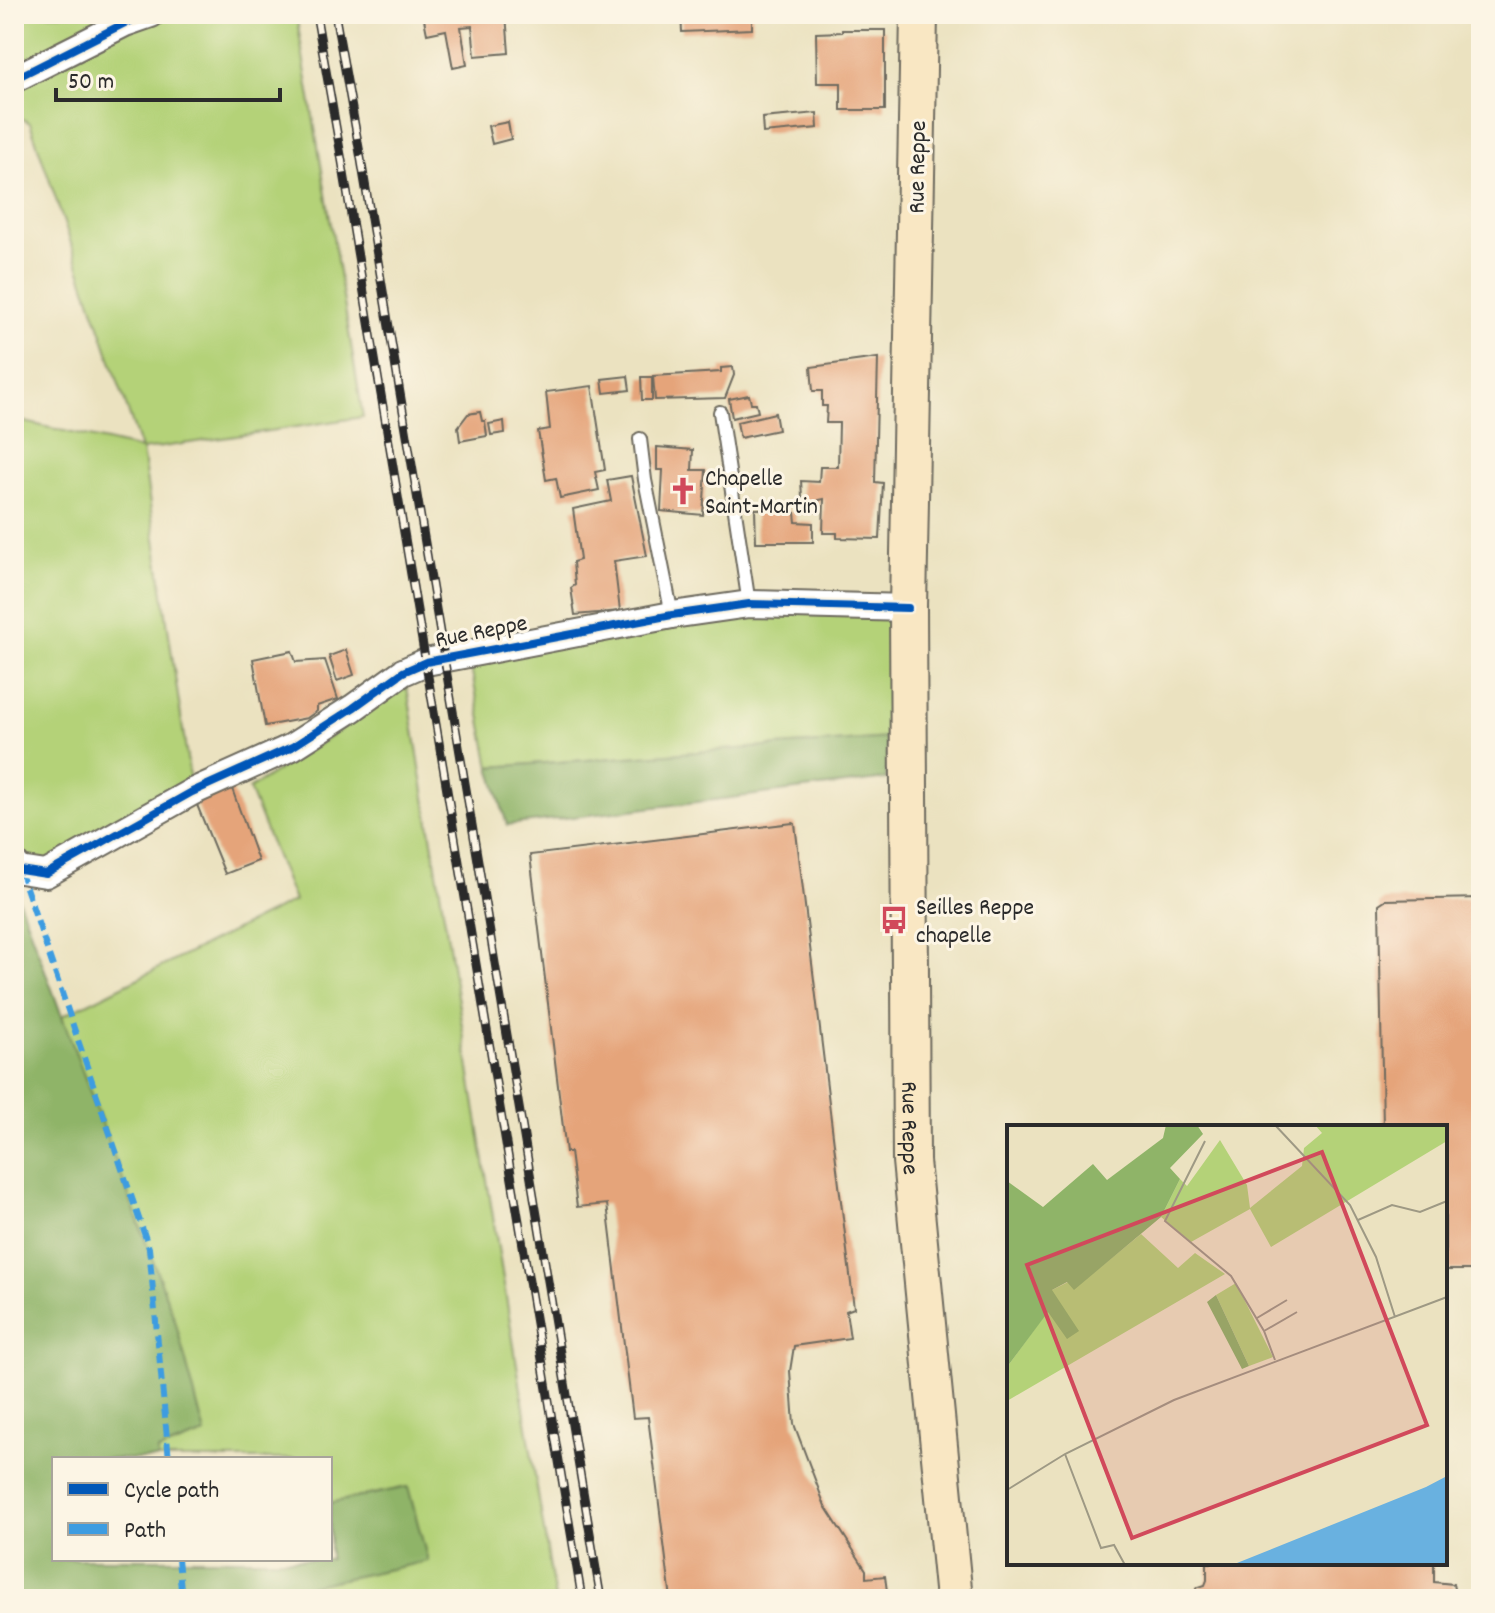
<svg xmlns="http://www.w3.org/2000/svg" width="1495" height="1613" font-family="Dekko,sans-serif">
<rect width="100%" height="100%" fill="#fcf5e5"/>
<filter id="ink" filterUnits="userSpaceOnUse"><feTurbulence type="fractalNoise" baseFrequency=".0125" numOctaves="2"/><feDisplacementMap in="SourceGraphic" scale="16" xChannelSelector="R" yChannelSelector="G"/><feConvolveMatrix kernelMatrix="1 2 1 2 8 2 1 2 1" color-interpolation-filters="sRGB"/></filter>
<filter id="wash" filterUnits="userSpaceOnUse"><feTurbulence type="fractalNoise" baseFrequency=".006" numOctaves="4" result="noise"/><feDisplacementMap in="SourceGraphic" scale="32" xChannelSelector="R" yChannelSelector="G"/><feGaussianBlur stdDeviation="1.8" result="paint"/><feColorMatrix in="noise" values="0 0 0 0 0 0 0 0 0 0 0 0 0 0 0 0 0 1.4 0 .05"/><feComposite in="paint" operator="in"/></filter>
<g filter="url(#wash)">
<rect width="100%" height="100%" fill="#ebe2c0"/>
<!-- green -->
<path fill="#b4d278" stroke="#707e52" stroke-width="2" d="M14 14H296L363 417 142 450 192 792 15 888 14 422 21 421 141 449 30 123 14 114Z
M889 607 888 738 490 767 468 652 672 615Z
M407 687 555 1599H263L261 1596 427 1561 408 1487 330 1503V1459H158V1451L204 1434 62 1016 294 901 249 789Z"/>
<!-- forest -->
<path fill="#8fb468" stroke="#5d704a" stroke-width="2" d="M888 738 886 779 507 825 490 767Z
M14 887 175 1320 205 1434 158 1451V1459H54V1559H330V1503L408 1487 428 1561 262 1596 263 1599H14Z"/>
<g id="blocks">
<!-- building -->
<path fill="#e5a47a" d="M423 14H506L509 53 475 56 472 26 461 27 467 65 453 68 446 30 427 34Z
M681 14H752V29L682 32Z
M842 30H885V110H841V83H817L816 33 842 32Z
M817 113 818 128 763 133 762 118Z
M508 122 511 139 492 144 488 126Z
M878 358 875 482 883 483 880 539 837 538V533H823L824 499 819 500 818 512H803L801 481 819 482 820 467H838L839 423H826L827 406H822V391H813L811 367Z
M733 367 734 375 725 398 655 400 653 376 721 372V368Z
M628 376 630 390 604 393 602 379Z
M641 377H652V400H642Z
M592 386 605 470 595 472 599 490 560 498 556 478 546 480 538 431 550 429 546 392Z
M749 395 751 403H756L758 412 732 418 729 399Z
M480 412 482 421H485L487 436 460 441 458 427 468 414Z
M775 413 778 430 740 438 737 422Z
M504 421 505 433 491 435 489 424Z
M657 447 693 450 692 470H706L703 515 661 511 663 470H657Z
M631 476 647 556 614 561 620 611 575 615 571 588 575 585 573 562 580 560 573 509 611 501 607 480Z
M788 508V512L795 513 796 522 813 523V542H756L755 509Z
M346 650 354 675 337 681 329 656Z
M292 651 296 662 325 660 338 699 317 706V711L307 718 265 726 253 659Z
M231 786 258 861 225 874 195 800Z
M793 823 795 824 854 1308 846 1311 850 1338 794 1346 790 1371 794 1424 825 1506 866 1570V1578L885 1576 888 1599H671L648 1417 633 1418 607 1204 577 1207 570 1152H566L530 855Z
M1481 898V1270H1445V1127H1383L1379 904 1385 900Z
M1207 1563H1434V1582L1453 1584 1456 1599H1197L1196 1588 1205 1585 1207 1580Z"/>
</g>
</g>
<g filter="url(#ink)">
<use href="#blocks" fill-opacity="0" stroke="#6e6b5f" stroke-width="2"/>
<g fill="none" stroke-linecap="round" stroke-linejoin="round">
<defs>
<path id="lane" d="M720 412 749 604
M640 439 645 480 672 615"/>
<path id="street" d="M14 79 125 23 151 14
M14 863 20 870 46 874 192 792 292 747 353 708 403 672 426 662 672 615 749 604 908 608"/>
<g id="secondary">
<path id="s1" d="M919 14 908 608 911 1161 954 1599"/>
</g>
</defs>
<!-- lane casing -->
<use href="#lane" stroke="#6e6b5f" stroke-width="16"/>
<!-- street casing -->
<use href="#street" stroke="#6e6b5f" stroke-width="30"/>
<!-- secondary casing -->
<use href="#secondary" stroke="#6e6b5f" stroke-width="40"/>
<!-- lane -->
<use href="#lane" stroke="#fff" stroke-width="12"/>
<!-- street -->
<use href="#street" stroke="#fff" stroke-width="26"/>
<!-- secondary -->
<use href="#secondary" stroke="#f9e7c3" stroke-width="36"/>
<defs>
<path id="rail" d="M316 14 342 161 582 1599
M335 14 361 159 601 1599"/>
</defs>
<!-- rail casing -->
<use href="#rail" stroke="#2b2b2b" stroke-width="9"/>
<!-- rail -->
<use href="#rail" stroke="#fcf5e5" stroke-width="6" stroke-dasharray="18" stroke-linecap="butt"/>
<!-- quiet -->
<path stroke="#3d9ce1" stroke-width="6" stroke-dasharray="12 6" stroke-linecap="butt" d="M20 870 149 1248 169 1459
M178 1559 182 1599"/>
<defs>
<path id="cycleway" d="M14 79 125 23 151 14
M14 863 20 870 46 874 192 792 292 747 353 708 403 672 426 662 672 615 749 604 908 608"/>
</defs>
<!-- cycleway casing -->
<use href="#cycleway" stroke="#fcf5e5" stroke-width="13"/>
<!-- cycleway -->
<use href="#cycleway" stroke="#0057b8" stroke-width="8"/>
</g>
</g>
<!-- icons -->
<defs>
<symbol id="church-bare" viewBox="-9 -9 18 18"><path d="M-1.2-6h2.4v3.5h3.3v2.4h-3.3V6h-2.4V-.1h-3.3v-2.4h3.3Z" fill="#d1495b" stroke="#fcf5e5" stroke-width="2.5" paint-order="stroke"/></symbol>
<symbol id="bus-bare" viewBox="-9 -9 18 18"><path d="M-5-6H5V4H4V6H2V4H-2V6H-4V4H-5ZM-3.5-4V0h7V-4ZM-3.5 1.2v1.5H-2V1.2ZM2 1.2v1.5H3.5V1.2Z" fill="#d1495b" stroke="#fcf5e5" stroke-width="2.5" paint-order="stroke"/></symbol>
</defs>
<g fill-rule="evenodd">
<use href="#church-bare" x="663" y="471" width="40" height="40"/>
<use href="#bus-bare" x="874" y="900" width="40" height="40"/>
</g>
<g text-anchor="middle" stroke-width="6" stroke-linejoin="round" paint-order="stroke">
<!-- street labels -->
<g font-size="24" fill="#2b2b2b" stroke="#fcf5e5">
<text transform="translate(916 167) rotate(-89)" y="8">Rue Reppe</text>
<text transform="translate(481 630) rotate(-11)" y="8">Rue Reppe</text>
<text dy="8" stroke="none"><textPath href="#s1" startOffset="1114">Rue Reppe</textPath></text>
</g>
<!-- poi labels -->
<g font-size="24" fill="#2b2b2b" stroke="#fcf5e5" text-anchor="start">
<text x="705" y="485">Chapelle<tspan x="705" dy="28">Saint-Martin</tspan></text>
<text x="916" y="914">Seilles Reppe<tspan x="916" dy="28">chapelle</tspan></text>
</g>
</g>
<!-- overview -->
<g transform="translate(1007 1125)">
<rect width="440" height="440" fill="#ebe2c0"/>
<path d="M308 0H440V16L264 122 243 84 184 117 154 92 173 54 180 61 213 15 240 60 243 83 295 41 297 23 315 8ZM134 109 171 143 188 128 218 149 0 276V242L41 186 45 165 61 157 67 164ZM229 158 266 232 242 241 209 170Z" fill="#b4d278"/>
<path d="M159 0H190L196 9 163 43 173 54 154 92 67 165 60 157 45 165 72 206 60 214 41 187 0 242V56L36 82 86 39 100 55 156 13ZM209 170 242 241 235 244 200 177Z" fill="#8fb468"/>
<path d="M440 351V440H225L419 362Z" fill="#69b1e0"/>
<path fill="none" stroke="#9e9984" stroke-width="2" d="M268 0 343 80 369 132 388 192M198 16 158 96 224 151 257 206 268 235M351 95 385 80 413 87 440 76M250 193 280 175M257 206 290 187M58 329 94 423 107 420 118 440M0 365 58 329 167 275 440 172"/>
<path fill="#d1495b" fill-opacity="0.15" stroke="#d1495b" stroke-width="4" d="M315 27 420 300 125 413 20 140Z"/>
<rect width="440" height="440" fill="none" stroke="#2b2b2b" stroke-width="4"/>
</g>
<!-- margin -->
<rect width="1495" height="1613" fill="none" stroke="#fcf5e5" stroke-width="48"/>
<!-- legend -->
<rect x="52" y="1457" width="280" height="104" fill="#fcf5e5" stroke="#a8a49b" stroke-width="2"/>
<rect x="68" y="1483" width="40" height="12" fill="#0057b8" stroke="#a8a49b" stroke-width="2"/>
<text x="124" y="1497" font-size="24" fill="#2b2b2b">Cycle path</text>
<rect x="68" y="1523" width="40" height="12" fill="#3d9ce1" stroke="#a8a49b" stroke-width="2"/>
<text x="124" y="1537" font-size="24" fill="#2b2b2b">Path</text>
<!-- scale -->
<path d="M56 88v12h224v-12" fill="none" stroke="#2b2b2b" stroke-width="4"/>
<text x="68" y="88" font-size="24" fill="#2b2b2b" stroke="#fcf5e5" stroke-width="6" paint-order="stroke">50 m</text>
</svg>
